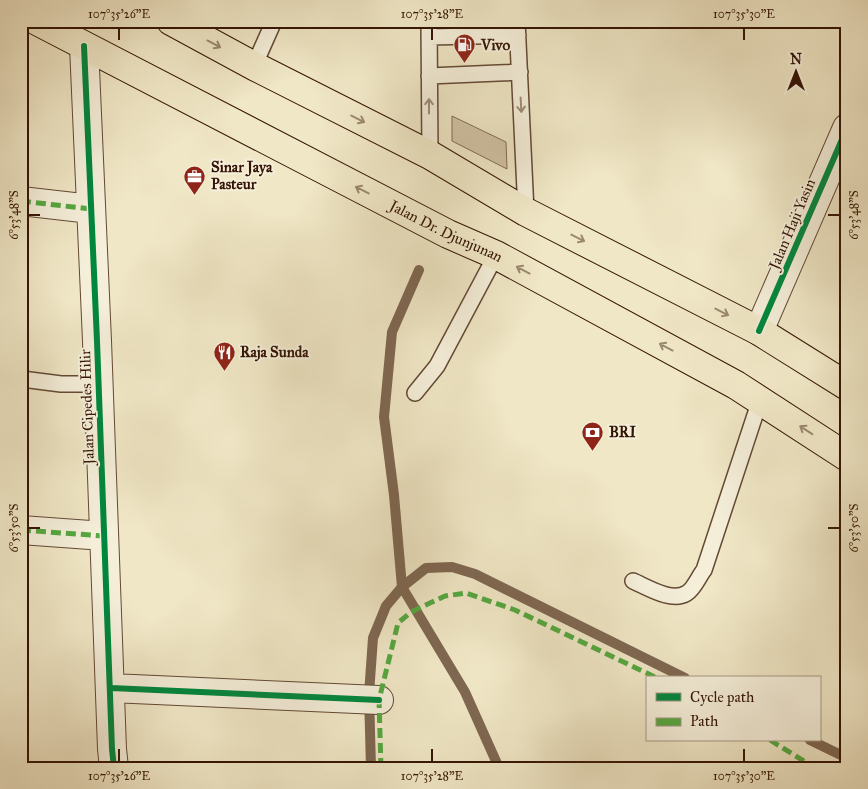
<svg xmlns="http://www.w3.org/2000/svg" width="868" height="789" font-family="'IM FELL Great Primer',serif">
<rect width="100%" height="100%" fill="#f0e7c6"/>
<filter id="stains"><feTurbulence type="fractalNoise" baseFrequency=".004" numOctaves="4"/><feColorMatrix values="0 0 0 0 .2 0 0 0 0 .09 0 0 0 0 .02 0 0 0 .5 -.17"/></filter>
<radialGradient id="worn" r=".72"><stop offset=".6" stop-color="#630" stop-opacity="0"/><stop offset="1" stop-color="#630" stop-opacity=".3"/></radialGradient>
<!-- green -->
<path fill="#d0c3a5" stroke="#826c54" d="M452 116 506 142 507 169 452 141Z"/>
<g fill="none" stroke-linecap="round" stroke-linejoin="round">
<!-- stream -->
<path stroke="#7e6751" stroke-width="10" d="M419 270 392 332 384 417 394 495 402 587 465 692 499 768
M810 740 847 758
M371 768 369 694 373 638 386 606 402 587 426 568 452 567 475 574 685 678"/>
<defs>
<path id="lane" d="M429 21 430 155
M517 21 526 212
M429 37 518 35
M254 66 274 21
M429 76 520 72
M22 379 61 384H99
M415 393 437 366 496 255
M633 581C647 587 672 603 687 593 694 589 699 576 704 570L760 400"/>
<path id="street" d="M84 46 97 341 112 749 114 768
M21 201 91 209
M759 331 847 128
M21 530 104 536
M111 688 379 700"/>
<g id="highway">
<path id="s1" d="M37 21 448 234 496 255 736 385 847 457"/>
<path d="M171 21 254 66 430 155 526 212 759 331 847 386"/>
</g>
</defs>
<!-- lane casing -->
<use href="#lane" stroke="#634934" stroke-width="18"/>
<!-- street casing -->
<use href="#street" stroke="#634934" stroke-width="30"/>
<!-- highway casing -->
<use href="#highway" stroke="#341404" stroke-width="30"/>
<!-- lane -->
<use href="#lane" stroke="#f5efda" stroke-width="15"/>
<!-- street -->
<use href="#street" stroke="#f5efda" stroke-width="28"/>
<!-- highway -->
<use href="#highway" stroke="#f0e7c6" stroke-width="28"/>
<!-- quiet -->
<path stroke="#54a840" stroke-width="5" stroke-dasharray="10 5" stroke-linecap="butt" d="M21 201 91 209
M21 530 104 536
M770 740 815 768
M381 768 379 700 398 623 411 612 445 596 466 593 515 610 657 678"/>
<defs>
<path id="cycleway" d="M84 46 97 341 112 749 114 768
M759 331 847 128
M111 688 379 700"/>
</defs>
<!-- cycleway casing -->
<use href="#cycleway" stroke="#f5efda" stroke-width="9"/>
<!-- cycleway -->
<use href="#cycleway" stroke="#00873e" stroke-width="6"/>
</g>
<!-- one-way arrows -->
<defs><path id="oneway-shaft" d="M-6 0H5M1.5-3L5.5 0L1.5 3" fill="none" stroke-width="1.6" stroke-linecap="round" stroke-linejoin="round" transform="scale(1.25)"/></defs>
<g stroke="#9b886f">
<use href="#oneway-shaft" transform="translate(214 44) rotate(28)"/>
<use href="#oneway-shaft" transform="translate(358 119) rotate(27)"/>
<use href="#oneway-shaft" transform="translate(362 190) rotate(-153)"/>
<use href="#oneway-shaft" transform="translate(578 238) rotate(27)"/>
<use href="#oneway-shaft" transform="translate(523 270) rotate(-152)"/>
<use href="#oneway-shaft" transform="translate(722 312) rotate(27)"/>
<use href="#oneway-shaft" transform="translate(666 347) rotate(-152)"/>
<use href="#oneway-shaft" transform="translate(806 430) rotate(-147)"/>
</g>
<g stroke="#9e8c7a">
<use href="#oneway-shaft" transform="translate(521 105) rotate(87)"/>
<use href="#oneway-shaft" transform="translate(429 106) rotate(-90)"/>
</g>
<!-- ticks -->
<path fill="none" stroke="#341404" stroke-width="2" d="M119 28V40M432 28V40M744 28V40M28 215H40M828 215H840M28 528H40M828 528H840M119 749V762M432 749V762M744 749V762"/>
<!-- icons -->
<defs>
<symbol id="fuel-pin" viewBox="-11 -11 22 30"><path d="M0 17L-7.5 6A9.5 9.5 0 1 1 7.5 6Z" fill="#8f2418" stroke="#f5efda"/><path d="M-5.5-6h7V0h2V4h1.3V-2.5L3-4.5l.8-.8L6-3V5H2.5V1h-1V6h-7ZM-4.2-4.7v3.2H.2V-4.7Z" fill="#fff"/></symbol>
<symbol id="office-pin" viewBox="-11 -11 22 30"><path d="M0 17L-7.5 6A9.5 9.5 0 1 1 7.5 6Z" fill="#8f2418" stroke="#f5efda"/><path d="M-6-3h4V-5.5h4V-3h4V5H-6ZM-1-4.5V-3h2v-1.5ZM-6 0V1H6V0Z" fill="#fff"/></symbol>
<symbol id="restaurant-pin" viewBox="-11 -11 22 30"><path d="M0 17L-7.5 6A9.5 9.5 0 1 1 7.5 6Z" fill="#8f2418" stroke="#f5efda"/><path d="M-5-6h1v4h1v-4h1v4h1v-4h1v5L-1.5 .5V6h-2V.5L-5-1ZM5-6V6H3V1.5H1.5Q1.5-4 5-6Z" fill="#fff"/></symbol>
<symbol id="bank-pin" viewBox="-11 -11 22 30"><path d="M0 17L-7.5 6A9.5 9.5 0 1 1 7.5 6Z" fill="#8f2418" stroke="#f5efda"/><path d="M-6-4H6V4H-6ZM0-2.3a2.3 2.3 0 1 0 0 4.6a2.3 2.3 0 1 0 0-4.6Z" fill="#fff"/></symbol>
</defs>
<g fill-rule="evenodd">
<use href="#fuel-pin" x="452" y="32" width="25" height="34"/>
<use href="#office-pin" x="182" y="164" width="25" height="34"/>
<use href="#restaurant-pin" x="212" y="340" width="25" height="34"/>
<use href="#bank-pin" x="580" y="420" width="25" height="34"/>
</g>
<g text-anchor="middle" stroke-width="4" stroke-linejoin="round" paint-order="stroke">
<!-- poi labels -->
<g font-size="15" font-weight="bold" fill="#341404" stroke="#f5efda" text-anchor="start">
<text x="481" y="50">Vivo</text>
<text x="211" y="172">Sinar Jaya<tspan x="211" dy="17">Pasteur</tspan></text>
<text x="240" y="357">Raja Sunda</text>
<text x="609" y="437">BRI</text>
</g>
<!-- street labels -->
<g font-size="15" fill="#341404" stroke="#f5efda">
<text transform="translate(792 224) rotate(-67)" y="5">Jalan Haji Yasin</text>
<text dy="5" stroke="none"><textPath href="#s1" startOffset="460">Jalan Dr. Djunjunan</textPath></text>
<text transform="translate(87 407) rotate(-92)" y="5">Jalan Cipedes Hilir</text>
</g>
</g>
<!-- margin -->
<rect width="868" height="789" fill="none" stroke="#f0e7c6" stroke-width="55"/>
<!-- legend -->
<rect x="646" y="676" width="175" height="65" fill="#f5efda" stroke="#a89784"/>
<rect x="656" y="693" width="25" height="8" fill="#00873e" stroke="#a89784"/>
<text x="690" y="702" font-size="15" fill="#341404">Cycle path</text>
<rect x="656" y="718" width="25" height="8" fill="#54a840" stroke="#a89784"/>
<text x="690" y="726" font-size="15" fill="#341404">Path</text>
<!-- north arrow -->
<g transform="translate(796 72)" stroke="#f5efda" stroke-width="4" paint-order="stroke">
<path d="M0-4L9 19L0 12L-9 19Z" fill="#341404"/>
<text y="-8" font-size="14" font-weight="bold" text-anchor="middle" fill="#341404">N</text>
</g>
<rect x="28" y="28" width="812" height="734" fill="none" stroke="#341404" stroke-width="2"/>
<g font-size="12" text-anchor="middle" fill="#341404">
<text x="119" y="18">107°35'26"E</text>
<text x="432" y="18">107°35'28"E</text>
<text x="744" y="18">107°35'30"E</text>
<text transform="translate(14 215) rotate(-90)" y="4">6°53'48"S</text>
<text transform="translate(854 215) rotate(-90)" y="4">6°53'48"S</text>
<text transform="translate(14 528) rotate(-90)" y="4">6°53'50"S</text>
<text transform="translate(854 528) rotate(-90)" y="4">6°53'50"S</text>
<text x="119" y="780">107°35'26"E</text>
<text x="432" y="780">107°35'28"E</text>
<text x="744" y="780">107°35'30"E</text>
</g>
<rect width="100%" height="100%" filter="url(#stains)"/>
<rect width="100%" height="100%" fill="url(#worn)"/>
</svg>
